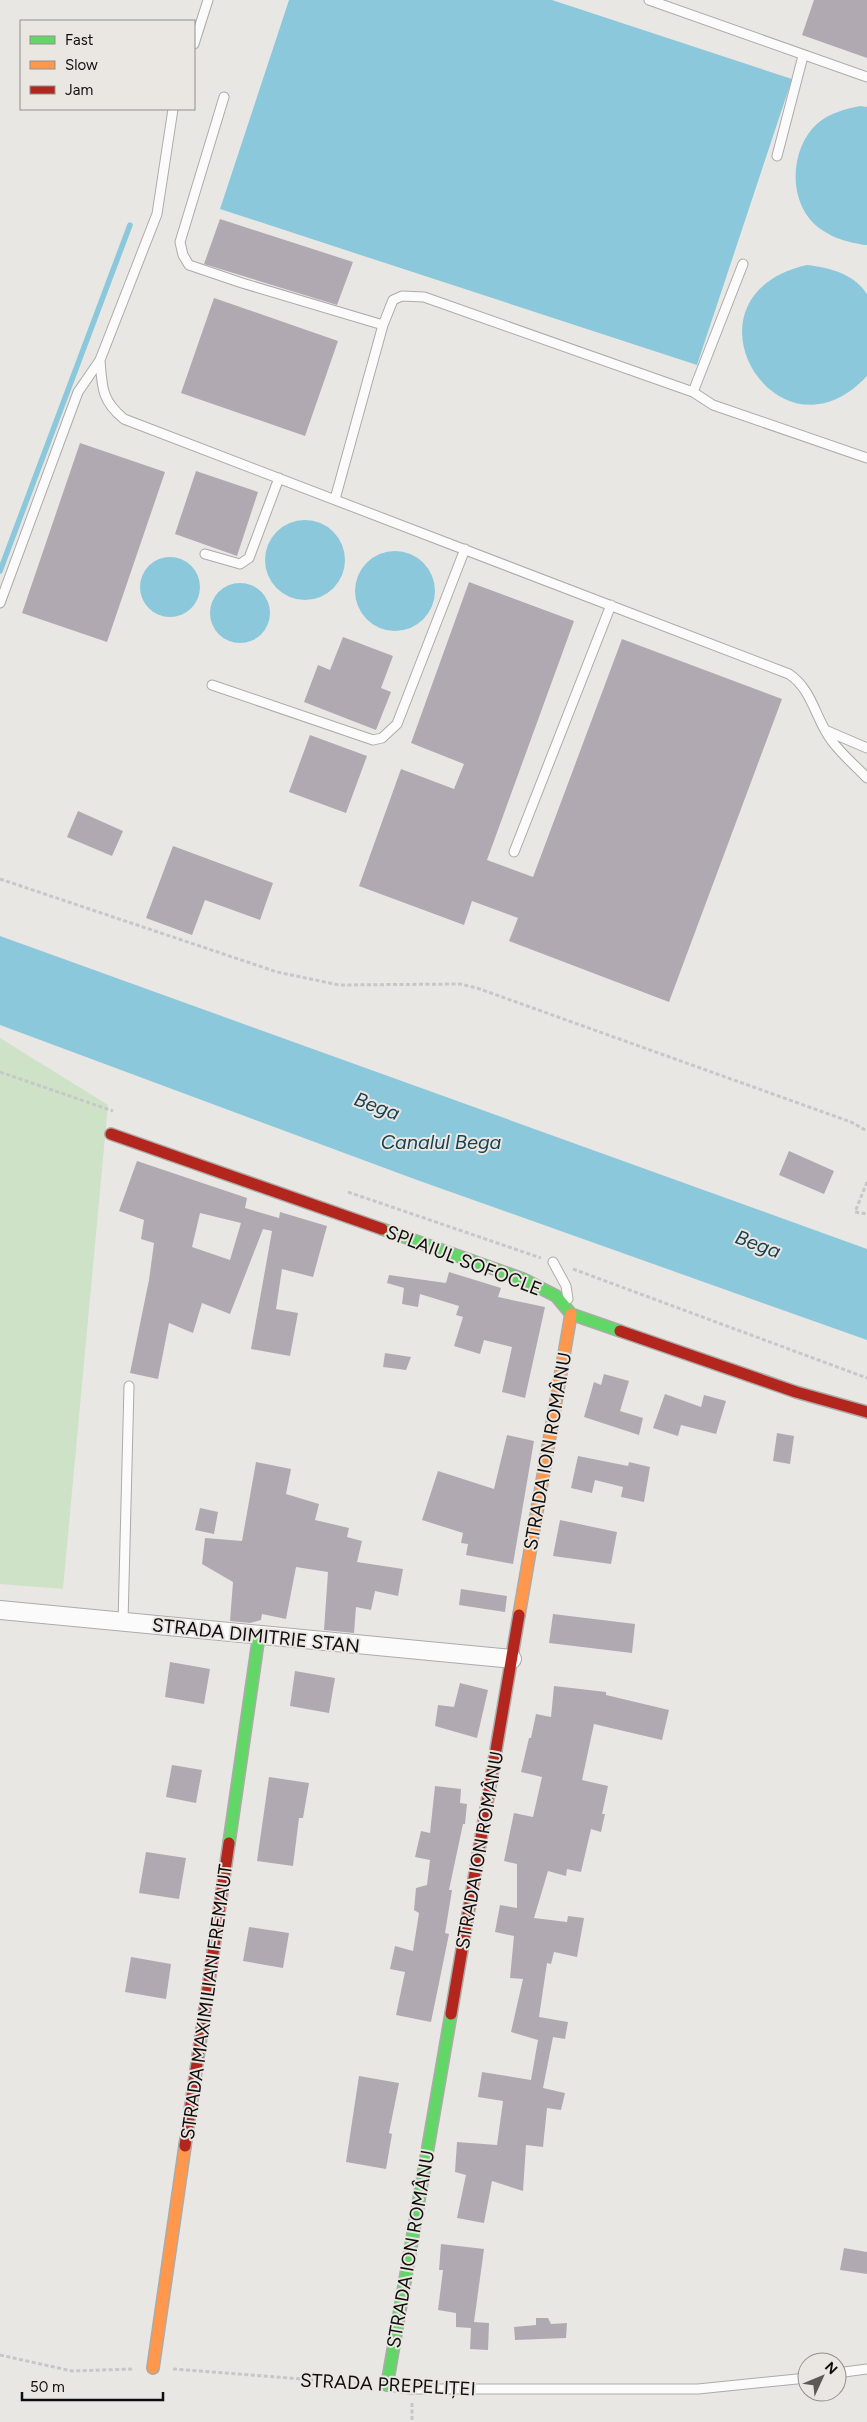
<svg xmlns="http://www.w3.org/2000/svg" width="867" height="2422" font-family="Figtree,sans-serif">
<rect width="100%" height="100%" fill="#e9e7e4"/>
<!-- green -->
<path fill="#cee2c8" d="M0 1038 108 1105 63 1589 0 1584Z"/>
<!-- water -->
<path fill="#8cc8dc" d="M289 0H552L792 79 697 365 220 209Z
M860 106 867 107V245H864C848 242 835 239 822 230 787 207 788 149 818 123 830 113 845 109 860 106Z
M807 265C830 268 853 273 867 294V376C777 473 671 296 807 265Z
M265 560a40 40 0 1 1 80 0a40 40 0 1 1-80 0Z
M355 591a40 40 0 1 1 80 0a40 40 0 1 1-80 0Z
M140 587a30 30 0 1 1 60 0a30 30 0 1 1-60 0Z
M210 613a30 30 0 1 1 60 0a30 30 0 1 1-60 0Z
M0 936 867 1249V1340L417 1180 0 1025Z"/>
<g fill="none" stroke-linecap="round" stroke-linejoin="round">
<!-- stream -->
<path stroke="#8cc8dc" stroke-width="5.5" d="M0 571 130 225"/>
</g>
<!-- building -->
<path fill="#b1a9b2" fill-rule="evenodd" d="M814 0H867V58L802 35Z
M220 219 353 262 337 305 204 264Z
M214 298 338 341 305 436 181 393Z
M80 443 165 472 107 642 22 613Z
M196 471 258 492 237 556 175 534Z
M469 582 574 621 487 860 533 877 622 639 782 699 669 1002 509 941 518 918 472 901 464 925 359 886 401 769 454 789 464 764 411 743Z
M343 637 393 656 381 688 391 692 376 730 304 702 318 665 330 670Z
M310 735 367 756 346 813 289 792Z
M78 811 123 831 112 856 67 837Z
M173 846 273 883 260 920 205 900 192 935 146 918Z
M789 1151 834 1171 824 1194 779 1175Z
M137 1161 247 1198 245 1208 279 1218 280 1212 327 1226 313 1277 282 1269 276 1309 298 1313 290 1356 251 1349 272 1231 263 1229 230 1314 202 1303 193 1333 169 1323 158 1379 130 1373 149 1280 154 1243 141 1239 144 1220 119 1211ZM200 1213 241 1223 230 1260 192 1247Z
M449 1272 501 1288 498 1297 545 1307 525 1398 502 1392 512 1347 484 1340 480 1354 454 1346 463 1317 456 1315 459 1306 420 1294 418 1307 402 1304 404 1288 387 1283 389 1275 446 1283Z
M385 1353 411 1357 406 1370 383 1367Z
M604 1374 629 1381 620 1411 643 1418 639 1435 584 1417 594 1382 601 1385Z
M665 1394 701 1407 704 1395 726 1401 716 1434 681 1425 678 1436 653 1428Z
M777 1433 794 1436 790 1464 773 1461Z
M507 1435 534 1441 513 1564 466 1555 468 1544 461 1543 463 1533 422 1520 438 1471 494 1489Z
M578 1456 628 1466 629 1462 650 1467 644 1502 621 1497 623 1487 595 1480 592 1493 571 1488Z
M256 1462 291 1469 286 1494 319 1504 315 1520 349 1528 347 1537 362 1541 357 1562 403 1569 398 1596 375 1591 371 1610 356 1607 354 1633 324 1630 328 1572 296 1567 286 1619 262 1614 261 1620 250 1623 230 1621 233 1582 202 1564 205 1538 242 1541Z
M200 1508 218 1512 214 1534 195 1530Z
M560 1520 617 1532 611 1564 553 1556Z
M461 1589 507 1596 505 1612 459 1605Z
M553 1614 635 1624 632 1653 549 1643Z
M170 1662 210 1669 204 1704 165 1697Z
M295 1671 335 1678 329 1713 290 1706Z
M460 1683 488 1690 477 1738 435 1726 438 1705 454 1707Z
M554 1686 606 1692V1695L669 1710 662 1740 594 1724 582 1780 608 1786 602 1814H605L601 1832 591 1829 581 1872 567 1869 566 1876 548 1871 534 1918 567 1922 568 1916 584 1918 577 1957 554 1952 551 1964 547 1963 539 2017 568 2022 565 2039 553 2037 543 2088 565 2093 561 2110 547 2108 543 2147 526 2145 523 2191 492 2181 484 2223 457 2218 466 2175 455 2172 457 2142 497 2145 503 2101 478 2097 482 2072 531 2080 538 2040 511 2032 523 1979 510 1978 514 1936 495 1932 500 1905 517 1908V1864L504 1861 514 1813 533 1817 542 1777 521 1772 529 1738H531L536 1714 551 1717Z
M172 1765 202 1770 196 1803 166 1797Z
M269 1777 309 1783 303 1818H299L293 1866 257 1861Z
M435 1786 461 1789 460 1803 467 1804 465 1824H463L449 1890H452L445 1933 449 1934 431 2022 396 2015 405 1972 390 1969 395 1946 413 1951 419 1913 414 1910 416 1888 427 1885 430 1860 415 1857 421 1831 430 1833Z
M146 1852 186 1858 179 1899 139 1893Z
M249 1927 289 1933 283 1968 243 1961Z
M131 1957 171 1964 166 1999 125 1992Z
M359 2076 399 2083 389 2133 392 2134 386 2169 346 2162Z
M441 2244 484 2249 474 2322 489 2323 488 2350 470 2349 471 2328 456 2327V2313L438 2310 443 2270H439Z
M844 2248 867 2252V2274L840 2270Z
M536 2318H548L551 2324 567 2323 566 2338 515 2340 514 2327 536 2325Z"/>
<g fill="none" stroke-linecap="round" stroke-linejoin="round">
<defs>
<path id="lane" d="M649 0 867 77
M194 44 208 0
M224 97 180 242 183 255 189 265 242 283 383 325
M777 156 803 56
M100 360C102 388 102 401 124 419L789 674C813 690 815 719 832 741 842 755 856 766 867 778
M693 392 743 264
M335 499 383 325 393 300 402 296 424 297 693 392 713 405 867 458
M205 554 240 564 249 558 279 478
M0 603 78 392 100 360 157 214 173 109
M212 685 373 740 382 738 397 724 465 549
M825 730 867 748
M514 852 611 605
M553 1262 566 1286 568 1299
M123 1622 129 1386
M837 2373 867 2369
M388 2386 410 2389H698L807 2378"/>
<path id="street" d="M0 1610 512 1659"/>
<path id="fast" d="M382 1229 523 1279 556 1296 571 1314 620 1331
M229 1843 259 1635
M387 2385 451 2014"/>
<path id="slow" d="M519 1615 571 1314
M153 2368 185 2146"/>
<path id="jam" d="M111 1134 382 1229
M620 1331 796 1392 867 1412
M451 2014 519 1615
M185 2146 229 1843"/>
</defs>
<!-- lane casing -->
<use href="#lane" stroke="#acaba9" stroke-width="11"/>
<!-- street casing -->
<use href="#street" stroke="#acaba9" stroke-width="20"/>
<!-- fast casing -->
<use href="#fast" stroke="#acaba9" stroke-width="14"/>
<!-- slow casing -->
<use href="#slow" stroke="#acaba9" stroke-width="14"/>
<!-- jam casing -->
<use href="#jam" stroke="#acaba9" stroke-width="14"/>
<!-- path -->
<path stroke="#c7c7c7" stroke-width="3" stroke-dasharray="4 2.5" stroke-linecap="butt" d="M0 879 277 972 339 985 460 984 477 988 851 1122 867 1131
M0 1072 113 1111
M867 1182 855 1212 867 1214
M348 1192 541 1258
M573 1269 867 1378
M0 2355 72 2371 132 2369
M173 2369 366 2384
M412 2403V2422"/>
<!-- lane -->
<use href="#lane" stroke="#fcfbfb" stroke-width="9"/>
<!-- street -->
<use href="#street" stroke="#fcfbfb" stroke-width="18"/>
<!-- fast -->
<use href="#fast" stroke="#63d668" stroke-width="11"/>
<!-- slow -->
<use href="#slow" stroke="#ff974d" stroke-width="11"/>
<!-- jam -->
<use href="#jam" stroke="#b3261e" stroke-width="11"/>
</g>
<g text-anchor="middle" stroke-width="4" stroke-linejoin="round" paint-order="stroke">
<!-- street labels -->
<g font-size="19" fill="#0f0e0d" stroke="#eae7e3">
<text transform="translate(464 1260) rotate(21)" y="7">SPLAIUL SOFOCLE</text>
<text transform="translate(547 1451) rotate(-80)" y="7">STRADA ION ROMÂNU</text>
<text transform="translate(256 1635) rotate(6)" y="7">STRADA DIMITRIE STAN</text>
<text transform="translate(479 1850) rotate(-80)" y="7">STRADA ION ROMÂNU</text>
<text transform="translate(206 2002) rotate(-82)" y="7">STRADA MAXIMILIAN FREMAUT</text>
<text transform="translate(410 2249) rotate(-80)" y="7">STRADA ION ROMÂNU</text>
<text transform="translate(388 2384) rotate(3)" y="7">STRADA PREPELIȚEI</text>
</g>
<!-- water labels -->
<g font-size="20" font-style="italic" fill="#1a414e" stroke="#eae7e3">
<text transform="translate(377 1106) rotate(20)" y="7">Bega</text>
<text x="441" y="1149">Canalul Bega</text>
<text transform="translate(758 1244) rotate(20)" y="7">Bega</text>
</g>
</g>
<!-- legend -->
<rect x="20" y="20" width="175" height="90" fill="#eae7e3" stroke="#92908d"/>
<rect x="30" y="36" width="25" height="8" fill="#63d668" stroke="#92908d"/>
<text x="65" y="45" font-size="15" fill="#0f0e0d">Fast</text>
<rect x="30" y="61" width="25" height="8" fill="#ff974d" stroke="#92908d"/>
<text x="65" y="70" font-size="15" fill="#0f0e0d">Slow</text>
<rect x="30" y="86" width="25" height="8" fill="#b3261e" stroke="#92908d"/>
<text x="65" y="95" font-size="15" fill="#0f0e0d">Jam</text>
<!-- north arrow -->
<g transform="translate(822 2377) rotate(46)"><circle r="24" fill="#eae7e3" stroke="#92908d"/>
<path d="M0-4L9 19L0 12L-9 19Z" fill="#5b5a58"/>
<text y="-8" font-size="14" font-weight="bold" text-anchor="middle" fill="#0f0e0d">N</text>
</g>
<!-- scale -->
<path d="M22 2392v8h141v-8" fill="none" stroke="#0f0e0d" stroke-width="2.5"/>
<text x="30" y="2392" font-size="15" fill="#0f0e0d" stroke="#eae7e3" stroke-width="4" paint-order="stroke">50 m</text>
</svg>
